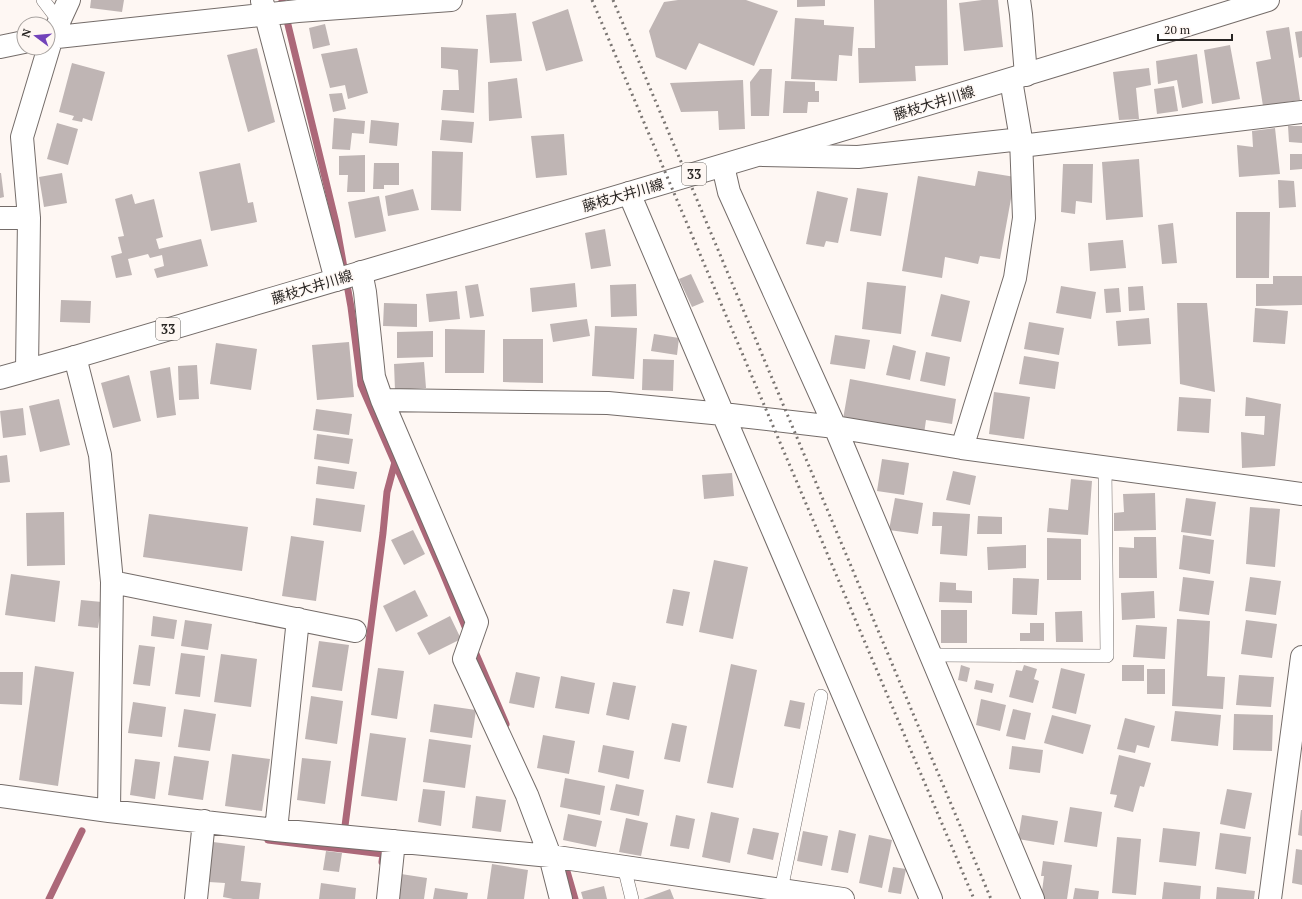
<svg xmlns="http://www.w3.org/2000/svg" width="1302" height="899" font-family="'PT Serif','Noto Sans JP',serif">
<rect width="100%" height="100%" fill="#fef7f3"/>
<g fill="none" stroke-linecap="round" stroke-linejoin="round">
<!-- stream -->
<path stroke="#ac6879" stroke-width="7" d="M282 0 336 223 351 307 361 385 442 571 468 634
M473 647 506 724
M268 840 383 854 382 862
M342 849 383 533 387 492 395 462
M564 861 575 899
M49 899 82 831"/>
</g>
<!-- building -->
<path fill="#bfb5b4" d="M91 0H124L122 12 90 8Z
M678 0H746L778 11 754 66 699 43 686 70 656 57 649 31 664 2Z
M797 0H825V6L797 7Z
M874 0H947L948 65 915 66 916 81 859 83 858 48H875Z
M982 0H998L1003 47 964 51 959 3Z
M568 9 583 61 546 71 532 22Z
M516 13 522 61 490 63 486 15Z
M795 18 824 20V25L854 27 852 56 839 55 837 81 791 79Z
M325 24 330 45 313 49 309 28Z
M1289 27 1300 100 1263 106 1256 62 1271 59 1266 31Z
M1302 31V57L1299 58 1295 32Z
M1230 45 1240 99 1212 104 1204 50Z
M441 47 478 49 474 113 441 110 443 90H459L458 70 441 68Z
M257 48 275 122 248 132 227 55Z
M357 48 368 93 348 99 345 85 330 88 321 54Z
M1197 54 1203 103 1182 108 1177 80 1158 84 1156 61Z
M72 63 105 72 92 121 83 118 82 122 72 120 74 116 59 112Z
M1149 68 1151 85 1136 88 1139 119 1119 120 1113 72Z
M760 69H772L769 116H751L750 82Z
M517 78 522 118 489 121 488 82Z
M743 80 745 129 719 130 718 111 681 112 670 83Z
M785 81 815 82V91H819V102H808L807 113H783Z
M1174 86 1178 111 1157 114 1154 89Z
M342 93 346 109 333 112 329 94Z
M334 118 365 121 364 134 352 133 350 150 332 149Z
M371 120 399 123 397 146 369 143Z
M442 120 474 122 472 143 440 140Z
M57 123 78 129 68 165 47 159Z
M1288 126H1302V143L1289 142Z
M1275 128 1280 174 1239 177 1237 145 1253 147 1252 131Z
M564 134 567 175 536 178 531 136Z
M432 151 463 152 461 211 431 210Z
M1290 154H1302V169L1290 170Z
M365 155V192H347L348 175H339V156Z
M1139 159 1143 217 1106 220 1102 162Z
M240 163 248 203 253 202 257 222 211 231 199 172Z
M374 163H399V185H384V189H373Z
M1063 164H1093L1092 203 1076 201 1075 214 1061 212Z
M978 171 1015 177 1000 259 980 256 978 264 945 257 942 278 902 271 918 176 975 186Z
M0 173H1L4 197 0 198Z
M62 173 67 203 44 207 39 177Z
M1278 180 1294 181 1296 207 1279 208Z
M857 188 888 193 881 236 850 231Z
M413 189 419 210 388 216 385 196Z
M817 191 848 198 838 243 826 241 824 247 806 244Z
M132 194 135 204 154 199 163 237 156 239 159 249 201 239 208 266 157 278 154 269 164 266 162 255 150 258 148 254 128 259 132 275 116 278 111 256 122 253 118 237 124 236 115 199Z
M379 196 386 231 355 238 348 202Z
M1236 212H1270L1269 278H1236Z
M1173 223 1177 263 1162 264 1158 225Z
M605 229 611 266 591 269 585 233Z
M1123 240 1126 268 1090 271 1088 243Z
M691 274 704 302 692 307 679 279Z
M1273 276H1302V305L1256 306V284H1273Z
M867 282 906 286 901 334 862 329Z
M575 283 577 307 532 312 530 288Z
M478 284 484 316 470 318 465 286Z
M636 284 637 316 611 317 610 285Z
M1061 286 1096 292 1091 319 1056 313Z
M1143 286 1145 310 1129 311 1128 287Z
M1119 288 1121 312 1106 313 1104 289Z
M457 291 460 319 429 322 426 294Z
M941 294 970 301 961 342 931 336Z
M61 300 91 301 90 323 60 322Z
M384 303 417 304V327L383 326Z
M1177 303H1207L1215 392 1180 384Z
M1255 308 1288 311 1285 344 1253 342Z
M1149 318 1151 344 1118 346 1116 321Z
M587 319 590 336 553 342 550 324Z
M1029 322 1064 328 1059 355 1024 349Z
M595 326 637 328 634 379 592 376Z
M445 329 485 330 484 373H445Z
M433 331V357L397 358V332Z
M654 334 679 338 677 355 651 351Z
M835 335 870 340 865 369 830 364Z
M503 339H543V383L503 382Z
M349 342 354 397 317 400 312 345Z
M216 343 257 349 251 390 210 384Z
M893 345 916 351 910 380 886 375Z
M926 352 950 357 945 386 920 381Z
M1024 356 1059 362 1055 389 1019 384Z
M643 359 674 360 673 391 642 390Z
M424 362 426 388 395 390 394 364Z
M197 365 199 399 179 400 178 366Z
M170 367 176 415 157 418 150 371Z
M129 375 141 421 113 428 101 383Z
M850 379 956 399 952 424 926 420 924 434 843 419Z
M994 392 1030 397 1024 439 989 434Z
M1179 397 1211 399 1209 433 1177 431Z
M1246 397 1281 404 1275 466 1242 468 1241 432 1264 435 1265 416H1245Z
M59 399 70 445 40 452 29 406Z
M23 408 26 435 3 438 0 411Z
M316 409 352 414 349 435 313 430Z
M317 434 353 439 349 464 314 459Z
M7 455 10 482 0 483V456Z
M882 459 909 463 904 495 877 491Z
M318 466 357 472 354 489 316 484Z
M953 471 976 476 970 505 946 500Z
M732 473 734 496 704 499 702 475Z
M1071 479 1092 481 1088 535 1047 532 1049 508 1068 510Z
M1155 493 1156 530 1114 531V513L1124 512 1123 494Z
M316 498 365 505 361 532 313 525Z
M895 498 923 503 918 534 889 530Z
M1186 498 1216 502 1211 536 1181 532Z
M1250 507 1280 509 1275 567 1246 564Z
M64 512 65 565 27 566 26 513Z
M933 512 970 514 967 556 940 554 942 526H932Z
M149 514 248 527 242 571 143 557Z
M978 516 1002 517V534H977Z
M413 530 425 554 404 565 391 540Z
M1183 535 1214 540 1210 574 1179 569Z
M291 536 324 541 316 601 282 596Z
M1134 537H1156L1157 578H1119V547L1134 548Z
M1047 538 1081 539V580H1047Z
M1026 545V568L988 570 987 547Z
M714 560 748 567 733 639 699 632Z
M11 574 60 581 55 622 5 615Z
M1183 577 1214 581 1209 615 1179 611Z
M1250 577 1281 581 1276 615 1245 611Z
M1013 578 1039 579 1037 615 1012 614Z
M940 582 956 583V590L972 591V603L939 602Z
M673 589 690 592 683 626 666 623Z
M415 590 428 616 396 632 383 606Z
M1154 591 1155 618 1122 620 1121 593Z
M81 600 102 602 98 628 78 626Z
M941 610H967V643H941Z
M1082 611 1083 642H1056L1055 612Z
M153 616 177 620 174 639 151 636Z
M450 616 461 639 429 655 417 633Z
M1177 619 1210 621 1207 676 1225 677 1223 709 1172 706Z
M185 620 212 624 208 650 181 646Z
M1246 620 1277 624 1272 658 1241 654Z
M1030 623H1044V641H1020V633H1030Z
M1136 625 1167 627 1165 659 1133 657Z
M319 641 349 645 342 691 312 687Z
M139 645 155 647 150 686 133 684Z
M181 653 205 656 200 697 175 694Z
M221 654 257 659 251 707 214 702Z
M731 664 757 670 733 788 707 783Z
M961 665 970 668 967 682 958 680Z
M1024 665 1037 669 1034 679 1039 681 1033 703 1009 697 1016 670 1022 671Z
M1122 665H1144V681H1122Z
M35 666 74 672 58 786 19 780Z
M378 668 404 671 397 719 371 715Z
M1061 668 1085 674 1076 714 1052 708Z
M1147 669H1165V694H1147Z
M0 672H23L22 705 0 704Z
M516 672 540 677 534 708 509 703Z
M1239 675 1274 677 1271 707 1236 705Z
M561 676 595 683 589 714 555 708Z
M976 680 994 684 992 693 974 689Z
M613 682 636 686 629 720 606 715Z
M311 696 343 701 337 744 305 739Z
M981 699 1006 705 1000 731 976 725Z
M790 700 805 703 800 729 784 726Z
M133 702 166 707 162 737 128 733Z
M434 704 476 710 472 738 430 732Z
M184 709 216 714 210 751 178 747Z
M1013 709 1031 713 1025 740 1006 736Z
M1175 711 1221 715 1218 746 1171 741Z
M1234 714 1273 715 1272 751 1233 750Z
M1052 715 1091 725 1083 754 1044 743Z
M1125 718 1155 726 1149 748 1137 745 1135 753 1117 749Z
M672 723 687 726 680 762 664 759Z
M370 733 406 738 397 801 361 796Z
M543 735 575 741 569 774 537 768Z
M429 739 471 745 465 788 423 782Z
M603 745 634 751 629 779 598 772Z
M1012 746 1043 750 1040 773 1009 769Z
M232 754 270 759 262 811 225 806Z
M1119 755 1151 763 1144 787 1140 786 1133 812 1114 807 1117 795 1110 794Z
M174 756 209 761 203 800 168 795Z
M302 758 331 761 325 804 297 800Z
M135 759 160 762 155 799 130 795Z
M565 778 605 786 600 815 560 807Z
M616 784 644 790 639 816 610 810Z
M423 789 445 791 441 826 418 822Z
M1227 789 1252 793 1245 829 1220 824Z
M476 796 506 800 501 832 472 828Z
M1070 807 1102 812 1097 847 1064 842Z
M1301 810H1302V836L1298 835Z
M711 812 739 818 730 863 702 857Z
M568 814 602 821 596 847 563 840Z
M676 815 695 819 689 849 670 846Z
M1022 815 1058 821 1054 845 1018 839Z
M626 818 648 823 641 856 619 852Z
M753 828 779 833 773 860 747 854Z
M1163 828 1200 832 1196 866 1159 862Z
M839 830 856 834 848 873 831 870Z
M803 831 828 836 822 866 797 861Z
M1220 833 1251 837 1246 874 1215 869Z
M869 835 892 840 882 888 859 883Z
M1117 837 1141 839 1136 895 1112 893Z
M213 842 245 846 241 881 261 883 259 899H233L223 897 225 883 209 882Z
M1296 849 1302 850V885L1292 883Z
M326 851 342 853 339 872 323 870Z
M1043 861 1072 865 1067 899H1041L1044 876H1041Z
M492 864 528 870 524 899H487Z
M893 867 906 869 901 894 888 892Z
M401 874 427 878 424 899H397Z
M1164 882 1201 886 1200 899H1162Z
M321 883 356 888 355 899H319Z
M604 886 607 899H583L581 892Z
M1217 887 1255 891 1254 899H1216Z
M435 888 468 893 467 899H433Z
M1075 888 1099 891 1098 899H1073Z
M670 889 674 899H643Z"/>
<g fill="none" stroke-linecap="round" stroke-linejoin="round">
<defs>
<path id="service" d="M43 0 59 21
M931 655 1107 656 1105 467
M624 867 632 899
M781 890 821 696"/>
<path id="minor" d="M1019 0 1021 14 1026 75
M262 1 336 280
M48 38 298 11 451 0
M0 47 24 42
M1021 146 1302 112
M763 155 858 157 1021 139
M723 166 729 192 835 427 1033 899
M629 193 723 414 835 427 962 448 1302 494
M0 218H29
M361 272 365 292 374 377 382 400 477 622 464 659 527 795 550 856 561 899
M75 357 100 455 112 582 109 811
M27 370 29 218 22 137 52 37 69 0
M382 400 608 403 723 414 931 899
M962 448 1015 278 1024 218 1021 139 1011 80
M112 582 355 631
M0 796 109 811 276 830 550 856 843 899
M276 830 298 619
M196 899 204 821
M388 899 394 841
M1270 899 1302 657"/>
<path id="primary" d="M0 378 75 357C473 239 872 123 1268 0"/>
</defs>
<!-- service casing -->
<use href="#service" stroke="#746c69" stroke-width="14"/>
<!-- minor casing -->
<use href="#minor" stroke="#746c69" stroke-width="24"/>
<!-- primary casing -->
<use href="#primary" stroke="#746c69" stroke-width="24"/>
<!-- service -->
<use href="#service" stroke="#fff" stroke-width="13"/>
<!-- minor -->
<use href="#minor" stroke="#fff" stroke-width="22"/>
<!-- primary -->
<use href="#primary" stroke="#fff" stroke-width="22"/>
<!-- rail -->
<path stroke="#7a7572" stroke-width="3" stroke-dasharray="2 4" stroke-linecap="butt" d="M592 0 974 899
M613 0 991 899"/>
</g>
<g text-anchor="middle" stroke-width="3" stroke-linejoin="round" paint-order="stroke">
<!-- shield labels -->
<g fill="#fef7f3" stroke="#686461" stroke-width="1">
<rect x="682" y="163" width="24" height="22" rx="3"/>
<rect x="156" y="318" width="24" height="22" rx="3"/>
</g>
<g font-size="13" font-weight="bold" fill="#282523">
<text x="694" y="179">33</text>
<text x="168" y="334">33</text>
</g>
<!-- street labels -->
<g font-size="14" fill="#282523" stroke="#fef7f3">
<text transform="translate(934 103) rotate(-17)" y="5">藤枝大井川線</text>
<text transform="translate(623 195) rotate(-16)" y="5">藤枝大井川線</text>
<text transform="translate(312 287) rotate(-17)" y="5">藤枝大井川線</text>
</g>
</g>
<!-- north arrow -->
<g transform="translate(36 36) rotate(286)"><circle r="19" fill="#fef7f3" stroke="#a8a3a0"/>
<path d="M0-3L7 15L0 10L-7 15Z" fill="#7243ba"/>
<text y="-6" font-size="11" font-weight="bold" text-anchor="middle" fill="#282523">N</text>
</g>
<!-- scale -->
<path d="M1158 34v6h74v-6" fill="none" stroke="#282523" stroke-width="2"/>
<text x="1164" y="34" font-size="12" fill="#282523" stroke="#fef7f3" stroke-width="3" paint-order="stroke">20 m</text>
</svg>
